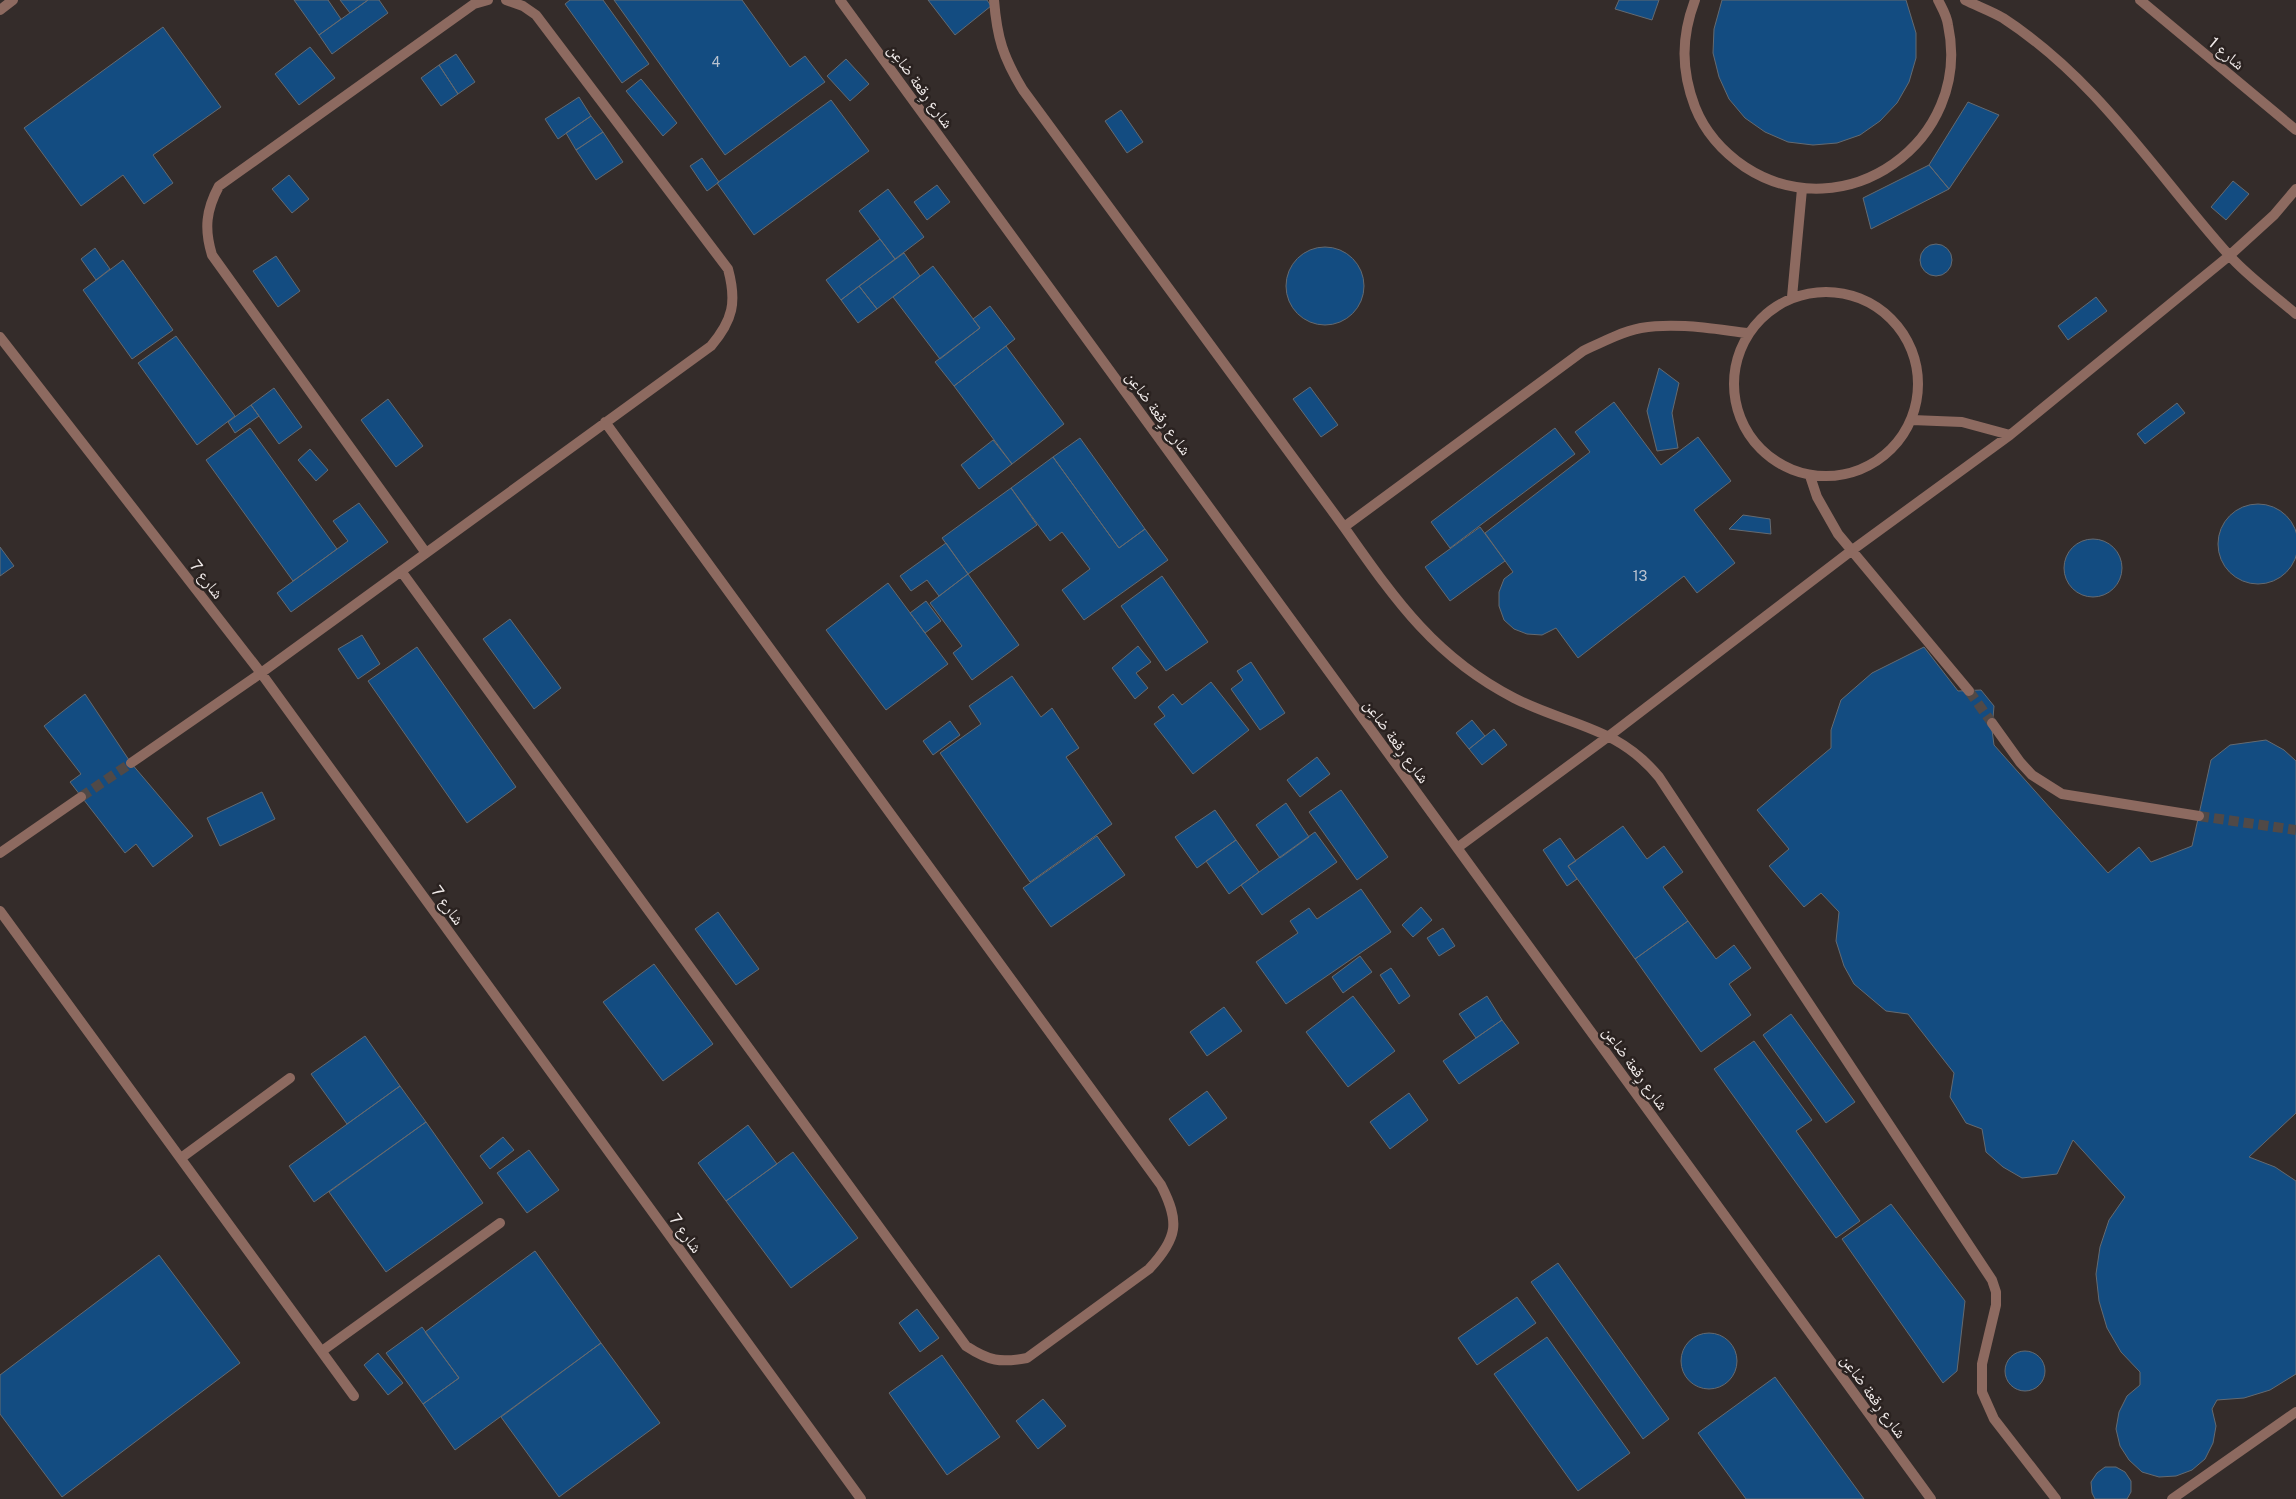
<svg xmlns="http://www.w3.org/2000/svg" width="2296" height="1499" font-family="'Public Sans','Noto Naskh Arabic',sans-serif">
<rect width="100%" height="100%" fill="#342c2a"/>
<!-- building -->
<path fill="#134c81" stroke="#646a71" d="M294 0H328L341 19 319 35Z
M340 0H368L350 13Z
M368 0H379L388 13 332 54 319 35Z
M570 0H603L649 64 622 83 565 4Z
M614 0H742L790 67 805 56 825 82 725 155Z
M928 0H987L991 6 955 35Z
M1619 0H1659L1652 20 1615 9Z
M1722 0H1906L1916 33V58L1909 82 1897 103 1880 121 1860 135 1837 143 1813 145 1788 142 1765 132 1745 118 1729 99 1719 77 1713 53 1714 29Z
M163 27 221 107 153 155 173 183 144 204 123 175 81 206 24 128Z
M310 47 335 78 299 105 275 74Z
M456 54 475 82 458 94 439 65Z
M846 59 869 84 850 101 827 76Z
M439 65 458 94 441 106 421 78Z
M641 79 677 123 663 136 626 91Z
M579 97 591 116 558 139 545 119Z
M831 100 869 151 754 235 717 183Z
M1968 102 1999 115 1949 189 1929 165Z
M1121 110 1143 142 1127 153 1105 121Z
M591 116 603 132 576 150 566 133Z
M603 132 623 162 596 180 576 150Z
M702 158 719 182 707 191 690 166Z
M1929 165 1949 189 1871 229 1863 198Z
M289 175 309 199 292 213 272 189Z
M2233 181 2249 194 2226 220 2211 207Z
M937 185 950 202 927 220 914 202Z
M888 189 924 237 895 259 859 211Z
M880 239 895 259 841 300 826 280Z
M1920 260a16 16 0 1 1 32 0a16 16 0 1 1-32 0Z
M1286 286a39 39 0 1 1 78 0a39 39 0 1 1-78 0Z
M95 248 110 269 96 280 81 259Z
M904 253 920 276 877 309 859 286Z
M276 256 300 291 278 307 253 271Z
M123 260 173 330 132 359 83 290Z
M933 266 980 328 940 359 893 297Z
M859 286 877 309 858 323 841 300Z
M2096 297 2107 311 2068 340 2058 326Z
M990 306 1015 339 954 386 935 362 980 328 973 319Z
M176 336 235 416 197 445 138 363Z
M1006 346 1064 424 1012 464 954 386Z
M1659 368 1679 383 1672 413 1678 448 1657 451 1647 411Z
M1310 387 1338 425 1321 437 1293 399Z
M274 388 302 427 279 444 251 405Z
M388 399 423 446 396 467 361 420Z
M1614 402 1661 465 1698 437 1731 481 1694 510 1735 563 1697 593 1684 576 1578 658 1556 628 1542 635 1527 634 1514 629 1504 620 1499 606V592L1504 579 1513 572 1485 533 1590 452 1575 432Z
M2177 403 2185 413 2145 444 2137 434Z
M251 405 259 416 235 433 228 422Z
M250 428 337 549 293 581 206 460Z
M1555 428 1575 454 1450 548 1431 522Z
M1080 438 1145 529 1119 548 1053 457Z
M993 440 1012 464 979 489 961 465Z
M310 449 328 470 316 481 298 460Z
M1053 457 1119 548 1145 529 1168 560 1084 620 1062 590 1090 569 1062 532 1050 541 1011 488Z
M1011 488 1037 525 968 574 942 538Z
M359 503 388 542 291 612 277 593 348 541 333 521Z
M2218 544a40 40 0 1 1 80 0a40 40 0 1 1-80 0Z
M1743 515 1770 519 1771 534 1729 529Z
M1480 527 1505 561 1450 601 1425 567Z
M2064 568a29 29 0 1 1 58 0a29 29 0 1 1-58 0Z
M946 543 968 574 939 596 927 580 911 591 900 576Z
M0 547 14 566 0 576Z
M968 574 1019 645 972 680 953 653 962 646 930 603Z
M1162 576 1208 642 1166 671 1121 606Z
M888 583 948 664 886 710 826 630Z
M926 601 941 621 925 633 910 613Z
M510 619 561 688 534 709 483 639Z
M362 635 380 664 358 679 338 649Z
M1138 646 1151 662 1136 673 1148 688 1135 699 1112 668Z
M417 647 516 787 467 823 368 681Z
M1924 647 1958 691 1981 690 1994 706 1992 730 1994 745 2108 873 2139 847 2151 862 2192 846 2211 760 2230 745 2266 740 2284 750 2296 761V1113L2249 1157 2275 1167 2296 1181V1374L2270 1390 2244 1398 2217 1400 2212 1409 2216 1426 2213 1443 2205 1459 2192 1470 2176 1476 2159 1477 2142 1472 2129 1460 2120 1446 2116 1429 2119 1412 2127 1396 2140 1385V1372L2121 1352 2107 1328 2099 1301 2096 1274 2100 1247 2109 1220 2125 1197 2073 1140 2057 1174 2022 1178 2003 1167 1986 1152 1982 1129 1966 1123 1950 1097 1954 1073 1908 1014 1886 1011 1854 984 1844 966 1836 941 1839 912 1821 893 1804 907 1769 866 1789 849 1757 810 1831 748V730L1841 700 1872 673Z
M1251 662 1285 713 1260 730 1231 689 1243 680 1237 671Z
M1012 676 1041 717 1052 708 1079 748 1066 757 1112 824 1030 882 940 753 981 724 969 706Z
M1211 682 1249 730 1193 774 1154 724 1165 716 1158 707 1173 694 1182 705Z
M85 694 131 763 193 836 153 867 136 844 125 853 70 782 81 774 44 726Z
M1472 720 1485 736 1469 749 1456 733Z
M950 721 960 735 933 755 923 741Z
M1494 729 1507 745 1482 765 1469 749Z
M1317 757 1330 774 1300 797 1287 780Z
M1341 790 1388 857 1357 880 1309 812Z
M262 792 275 819 220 846 207 818Z
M1286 803 1309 837 1280 858 1256 825Z
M1215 810 1236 840 1197 868 1175 837Z
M1623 826 1647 859 1664 846 1683 872 1663 887 1688 921 1635 959 1568 866Z
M1315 832 1337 862 1262 915 1241 885Z
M1097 836 1125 875 1051 927 1023 888Z
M1560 838 1576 861 1568 866 1577 879 1567 886 1543 850Z
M1236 840 1259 872 1229 894 1206 861Z
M1361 889 1391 932 1286 1004 1256 962 1298 933 1290 921 1309 908 1317 919Z
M1421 907 1432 920 1413 937 1402 925Z
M718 912 759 969 736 985 695 929Z
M1688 921 1716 959 1734 945 1751 968 1729 984 1751 1015 1701 1052 1635 959Z
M1443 928 1455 946 1439 956 1427 938Z
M1360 956 1372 972 1343 993 1332 977Z
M654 964 713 1044 663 1081 603 1002Z
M1391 968 1410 996 1399 1004 1380 975Z
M1353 996 1395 1051 1348 1087 1306 1032Z
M1487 996 1502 1020 1476 1038 1459 1014Z
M1224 1007 1242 1031 1207 1056 1190 1032Z
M1791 1014 1855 1102 1826 1123 1763 1035Z
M1502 1020 1519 1043 1459 1084 1443 1061Z
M365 1036 400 1086 347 1124 311 1074Z
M1754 1041 1812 1120 1796 1131 1860 1221 1836 1238 1714 1069Z
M400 1086 426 1122 314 1202 289 1166Z
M1207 1091 1227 1118 1189 1146 1169 1119Z
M1409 1093 1428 1120 1390 1149 1370 1122Z
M426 1122 483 1203 386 1272 329 1192Z
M748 1125 777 1164 726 1201 698 1163Z
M503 1137 514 1150 490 1169 480 1156Z
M529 1150 559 1190 527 1213 497 1173Z
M793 1152 858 1238 791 1288 726 1201Z
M1891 1204 1965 1301 1957 1371 1943 1383 1842 1239Z
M535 1251 601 1343 455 1450 423 1404 459 1378 425 1332Z
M159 1255 240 1363 62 1497 0 1414V1375Z
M1558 1263 1669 1419 1643 1439 1531 1282Z
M1517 1297 1536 1323 1477 1365 1458 1338Z
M917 1309 939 1338 920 1352 899 1323Z
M422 1327 459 1378 423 1404 386 1353Z
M1681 1361a28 28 0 1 1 56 0a28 28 0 1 1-56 0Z
M1547 1337 1630 1453 1578 1491 1494 1374Z
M601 1343 660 1423 559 1497 501 1417Z
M2005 1371a20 20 0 1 1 40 0a20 20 0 1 1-40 0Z
M378 1353 403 1383 388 1395 364 1365Z
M942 1355 1000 1437 947 1475 889 1393Z
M1775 1377 1864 1499H1746L1698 1433Z
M1043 1399 1066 1426 1038 1449 1016 1421Z
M2105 1467H2116L2125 1472 2131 1481V1492L2127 1499H2095L2092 1493 2091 1482 2097 1473Z"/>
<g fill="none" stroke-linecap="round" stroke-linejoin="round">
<!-- street-tunnel -->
<path stroke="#504947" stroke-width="10" stroke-dasharray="10 5" stroke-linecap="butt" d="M1969 691 1992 723
M81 797 131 763
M2199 816 2296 830"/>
<!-- lane -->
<path stroke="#8d6a60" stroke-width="10" d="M0 911 354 1396
M181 1158 290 1078
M322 1351 500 1223"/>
<!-- street -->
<path stroke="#8d6a60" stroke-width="10" d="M840 0 1931 1499
M994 0C997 38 1003 57 1023 90L1344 527C1394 598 1434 657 1514 698 1569 726 1617 726 1659 777L1992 1280 1996 1292V1305L1982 1364V1392L1994 1419 2056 1499
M1695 0C1681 37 1681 70 1695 107 1705 132 1723 152 1745 167 1845 232 1973 141 1948 25 1947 16 1942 8 1938 0
M1965 0C1977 6 1991 11 2003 18 2098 80 2154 171 2228 254 2247 276 2274 295 2296 314
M2140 0 2296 130
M0 10 13 0
M1734 384a92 92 0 1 1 184 0a92 92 0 1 1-184 0Z
M1792 297 1802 189
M0 337 261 673 861 1499
M1912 420 1962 422 2010 435
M1810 476 1817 497 1838 534 1969 691
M1344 527 1583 351C1602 342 1621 332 1641 328 1676 322 1713 329 1748 333
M426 553 212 255C204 229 206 210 219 186L474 4 488 0
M401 571 966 1346C989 1361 1000 1363 1027 1358L1149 1269C1178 1238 1180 1222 1161 1185L605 422
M1992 723 2020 762 2032 775 2062 794 2199 816
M131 763 261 673 711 346C733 320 737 302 728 269L536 15 523 6 506 0
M1457 848 1609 736 1851 551 2010 435 2229 256 2274 215 2296 189
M0 853 81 797
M2172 1499 2296 1412"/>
</g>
<g text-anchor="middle" stroke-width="5" stroke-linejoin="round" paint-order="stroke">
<!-- number labels -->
<g font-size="14" fill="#bac3d0">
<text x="716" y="67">4</text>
<text x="1640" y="581">13</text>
</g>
<!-- street labels -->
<g font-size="16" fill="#f1ebea" stroke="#2a2220">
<text transform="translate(2227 53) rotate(40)" y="6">شارع 1</text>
<text transform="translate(921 86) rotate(54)" y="6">شارع رِقعة ضاعِن</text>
<text transform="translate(1159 413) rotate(54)" y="6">شارع رِقعة ضاعِن</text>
<text transform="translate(207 579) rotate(52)" y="6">شارع 7</text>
<text transform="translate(1397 741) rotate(54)" y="6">شارع رِقعة ضاعِن</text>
<text transform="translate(448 905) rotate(54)" y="6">شارع 7</text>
<text transform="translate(1636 1068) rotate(54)" y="6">شارع رِقعة ضاعِن</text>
<text transform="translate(686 1233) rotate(54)" y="6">شارع 7</text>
<text transform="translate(1874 1396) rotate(54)" y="6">شارع رِقعة ضاعِن</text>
</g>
</g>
</svg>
